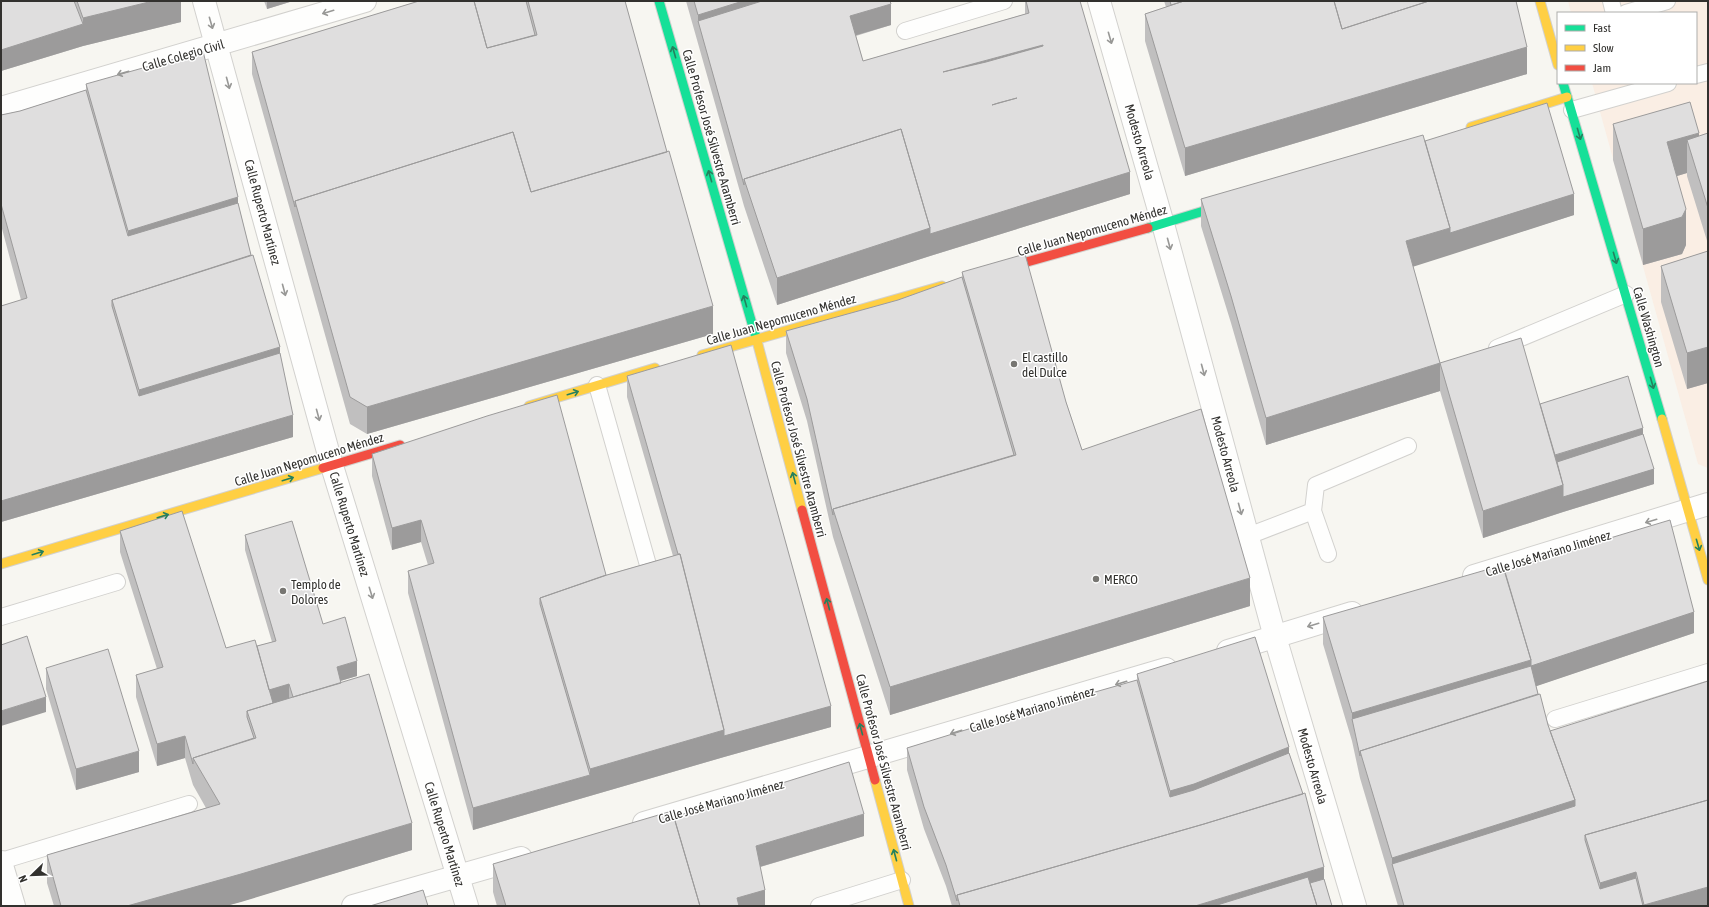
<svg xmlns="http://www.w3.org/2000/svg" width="1709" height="907" font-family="'Asap Condensed',sans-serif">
<rect width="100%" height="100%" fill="#f7f6f1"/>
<!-- education -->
<path fill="#faeee4" d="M1568 1H1708V468L1698 464 1592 83H1696V13H1571Z"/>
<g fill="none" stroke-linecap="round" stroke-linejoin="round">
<defs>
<path id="lane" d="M1611 1 1614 13
M1626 13 1667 1
M905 31 1004 1
M1696 75 1708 72
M1572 110 1668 83
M1497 348 1626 294
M597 385 652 579
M1313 511 1328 554
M1248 536 1313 511 1316 485 1408 446
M1 617 117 582
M1555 719 1708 672
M1 861 189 804
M819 906 902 880"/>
<path id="street" d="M204 1 332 466 467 906
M1099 1 1163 224 1275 637 1355 906
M1 108 365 1
M1474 576 1708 504
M1228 651 1352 613
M644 823 1166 669
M1 862 14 906
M353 906 521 858"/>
<path id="fast" d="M659 1 757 341
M1563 83 1662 419
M1148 228 1230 203"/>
<path id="slow" d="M1540 1 1558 65
M1471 127 1567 97
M757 341 802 510
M702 355 942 286
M529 406 655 368
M1662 419 1708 580
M1 564 323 468
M875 780 909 906"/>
<path id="jam" d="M998 270 1148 228
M323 468 400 445
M802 510 875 780"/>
</defs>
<!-- lane casing -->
<use href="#lane" stroke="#d2d1ce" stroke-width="18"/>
<!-- street casing -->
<use href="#street" stroke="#d2d1ce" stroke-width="24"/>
<!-- fast casing -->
<use href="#fast" stroke="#d2d1ce" stroke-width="11"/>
<!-- slow casing -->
<use href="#slow" stroke="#d2d1ce" stroke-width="11"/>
<!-- jam casing -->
<use href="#jam" stroke="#d2d1ce" stroke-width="11"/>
<!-- lane -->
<use href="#lane" stroke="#fefefd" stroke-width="16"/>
<!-- street -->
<use href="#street" stroke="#fefefd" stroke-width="22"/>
<!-- fast -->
<use href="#fast" stroke="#16e098" stroke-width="9"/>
<!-- slow -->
<use href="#slow" stroke="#ffcf43" stroke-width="9"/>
<!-- jam -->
<use href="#jam" stroke="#f24e42" stroke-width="9"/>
</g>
<!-- wall -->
<path fill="#c0bfbf" d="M1 1H181V22L83 46 1 71Z
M264 1H293L267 9Z
M419 1H625L713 334 367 434 350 424 252 74V52Z
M686 1H890L891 25 856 36 863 61 1025 14V1H1080L1130 194 930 256 777 305 744 206Z
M1164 1H1516L1527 74 1185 176 1145 41V14L1166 7Z
M86 84 238 203 251 255 280 353 293 437 1 522V306L21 300 1 225V115L20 111 86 90Z
M1613 124 1699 136 1708 133V244L1687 176V173L1677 176 1686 245 1682 254 1643 265 1613 160Z
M1425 141 1574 215 1413 266 1440 363 1540 404 1643 434 1654 484 1563 512 1483 538 1440 391 1266 445 1231 323 1201 226V199Z
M1708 251V383L1687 389 1661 302V266Z
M962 272 1066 402 1082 450 1250 606 890 715 833 537 807 421 786 353V331L898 300 962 277Z
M627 376 831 727 724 757 473 830 408 593V571L428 565 421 542 392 550 372 476V454L606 575 673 556 627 397Z
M120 531 226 648 257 646 272 642 245 550V535L323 624 357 676 340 681 412 850 226 906H54L47 883V855L206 808 193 785 185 758 157 766 136 697V675L157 669 120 552Z
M1504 570 1694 633 1536 686 1550 731 1708 906H1398L1360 778 1352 741 1323 644V617Z
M46 668 139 772 76 790 46 689Z
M1137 674 1289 753 1324 879 1332 906H952L946 886 924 829 907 770V748L1137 680Z
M674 817 864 836 760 867 765 906H497L493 892V864Z"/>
<!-- shaded-wall -->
<path fill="#9c9b9b" d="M153 1H181V22L83 46V18Z
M267 1H293L267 9Z
M743 1H803L698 21V15Z
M891 4V25L850 37V16Z
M83 24V46L1 71V50Z
M1043 45V67L943 72Z
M1527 47V74L1185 176V148Z
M1699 133V170L1687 140V173L1667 179V142Z
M1130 172V194L930 256 777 305V278L930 228Z
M1574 194V215L1450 255 1406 269V241L1450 228Z
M238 197V225L128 258V231Z
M1686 209V245L1682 254 1643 265V229Z
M713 306V334L367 434V407Z
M280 347V375L139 417V390Z
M1708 347V383L1687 389V353Z
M1440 363V391L1266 445V418Z
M293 415V437L1 522V501Z
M1643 428V449L1557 476 1553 456Z
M1654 469V484L1563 512 1483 538V511L1563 485Z
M421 520V542L392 550V528Z
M1250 578V606L890 715V687Z
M1694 612V633L1531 688 1352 719V713Z
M357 661V676L337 682V667Z
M289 684V699L268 706V690Z
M46 697V712L1 726V711Z
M831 706V727L724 757 473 830V808L590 775V769L724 730Z
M185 736V758L157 766V744Z
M1289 747V775L1170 818V791Z
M139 751V772L76 790V769Z
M1575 800V828L1392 864V858Z
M864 814V836L756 868V846Z
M412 823V850L241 902 226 906H127Z
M1324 867V894L1285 906H1195Z
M1636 872V900L1600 906V883Z
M1708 887V906H1644V905Z
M765 890V906H737V898Z"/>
<!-- building -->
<path fill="#dfdede" stroke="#9c9b9b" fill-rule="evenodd" d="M1 1H74L83 24 1 50Z
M77 1H153L83 18Z
M419 1H474L487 48 537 35 528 1H625L667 152 531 192 513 132 295 201V207L252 52Z
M474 1H526L535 35 487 48Z
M694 1H743L698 15Z
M762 1H890L891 4 850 16 863 61 1029 13 1026 1H1080L1130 172 930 234V228L901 129 744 179V185L698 21ZM1043 45V46L986 62 943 72ZM1017 98 992 105 998 103Z
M1170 1H1184L1171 5Z
M1184 1H1334L1342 29 1429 1H1516L1527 47 1185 148 1145 14Z
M1334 1H1429L1342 29Z
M203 51 238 197 128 231 86 84Z
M86 90 128 236 238 203 251 255 112 300V306L139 396 280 353 293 415 1 501V306L27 298 1 204V115L20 111Z
M1690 102 1699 133 1667 142 1686 209 1682 217 1643 229 1613 124Z
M1547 103 1574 194 1450 233V228L1425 141Z
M901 129 930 228 777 278 744 179Z
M513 132 531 192 669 151 713 306 367 407 350 397 295 201Z
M1708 133V208L1687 140Z
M1423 135 1450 228 1406 241 1440 363 1521 338 1563 485 1483 511 1440 363 1266 418 1231 296 1201 199Z
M1708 251V347L1687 353 1661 266Z
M1025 254 1066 402 1082 450 1201 409 1250 578 890 687 833 509 1016 455 962 272Z
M253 255 280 347 139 390 112 300Z
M962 277 1014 455 833 509V515L807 399 786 331 898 300Z
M731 345 831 706 724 736V730L680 554H678L627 376Z
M1628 376 1643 428 1555 455 1540 404Z
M557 395 606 575 540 598V604L590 775 473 808 408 571 434 563 421 520 392 528 372 454 487 416Z
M1643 434 1654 469 1563 497V485L1557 462Z
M182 511 226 648 255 640 273 703 247 711V717L254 738 193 758V764L185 736 157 744 136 675 163 667 120 531Z
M1670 520 1694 612 1531 666V660L1504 570Z
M292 521 323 624 345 617 357 661 337 667 341 683 293 697 289 684 269 690 257 646 276 641 245 535Z
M680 554 724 730 590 769 540 598 607 575Z
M1503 565 1531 660 1352 713 1323 617Z
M27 636 46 697 1 711V645Z
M1255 637 1289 747 1194 784 1170 791 1137 674Z
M108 649 139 751 76 769 46 668Z
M1531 666 1538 694 1360 751V756L1352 719Z
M369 674 412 823 241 874 127 906H61L47 855 220 804 193 758 256 738 247 711Z
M1137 680 1170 797 1194 790 1289 753 1303 794 1204 824 957 895V901L946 865 924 807 907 748 1001 719Z
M1708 681V800L1585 835V840L1600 889 1636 878 1643 906H1404L1392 864 1575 806V800L1550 731Z
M1540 694 1548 725 1575 800 1392 858 1360 751Z
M849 762 864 814 756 846 765 890 737 898 739 906H700L674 817Z
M1305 793 1324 867 1195 906H960L957 895 1204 824Z
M1708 800V887L1644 905 1636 872 1600 883 1585 835Z
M672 811 700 906H506L493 864Z
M1308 877 1317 906H1214Z
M1324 879 1332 906H1317L1310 883Z
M423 890 428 906H370Z"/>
<!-- one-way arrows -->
<defs><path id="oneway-shaft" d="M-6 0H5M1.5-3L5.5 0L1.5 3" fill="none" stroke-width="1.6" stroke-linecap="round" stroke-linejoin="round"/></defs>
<g stroke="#989896">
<use href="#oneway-shaft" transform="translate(328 12) rotate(163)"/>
<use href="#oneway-shaft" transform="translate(211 23) rotate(74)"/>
<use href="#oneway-shaft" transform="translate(1110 38) rotate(74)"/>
<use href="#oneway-shaft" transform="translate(123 73) rotate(164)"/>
<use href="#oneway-shaft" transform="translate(228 83) rotate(75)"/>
<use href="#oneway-shaft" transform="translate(1169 244) rotate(75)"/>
<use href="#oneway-shaft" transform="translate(284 290) rotate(75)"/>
<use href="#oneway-shaft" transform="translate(1203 370) rotate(75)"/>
<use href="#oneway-shaft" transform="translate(318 415) rotate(75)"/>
<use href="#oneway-shaft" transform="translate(1240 509) rotate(75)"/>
<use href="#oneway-shaft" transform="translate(1651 521) rotate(163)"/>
<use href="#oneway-shaft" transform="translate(371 593) rotate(73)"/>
<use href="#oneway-shaft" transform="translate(1313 625) rotate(163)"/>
<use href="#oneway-shaft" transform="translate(1121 683) rotate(163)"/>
<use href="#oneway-shaft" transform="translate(956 732) rotate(163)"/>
</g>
<g stroke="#25805e">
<use href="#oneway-shaft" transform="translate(674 52) rotate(-106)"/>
<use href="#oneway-shaft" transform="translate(1579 134) rotate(74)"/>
<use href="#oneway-shaft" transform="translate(710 176) rotate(-106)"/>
<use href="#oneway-shaft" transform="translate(1615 258) rotate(74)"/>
<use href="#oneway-shaft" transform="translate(745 301) rotate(-106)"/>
<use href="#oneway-shaft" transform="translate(1652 383) rotate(74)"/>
<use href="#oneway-shaft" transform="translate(573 393) rotate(-17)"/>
<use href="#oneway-shaft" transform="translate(794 478) rotate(-105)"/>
<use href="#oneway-shaft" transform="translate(288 479) rotate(-17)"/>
<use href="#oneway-shaft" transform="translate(163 516) rotate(-17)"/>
<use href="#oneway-shaft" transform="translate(1698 545) rotate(74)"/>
<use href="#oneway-shaft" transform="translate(38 553) rotate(-17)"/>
<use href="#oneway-shaft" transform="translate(828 604) rotate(-105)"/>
<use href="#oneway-shaft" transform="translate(861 729) rotate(-105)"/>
<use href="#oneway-shaft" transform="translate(895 855) rotate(-105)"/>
</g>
<!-- markers -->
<g fill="#777672" stroke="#fff" stroke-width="1.5">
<circle cx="1014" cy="364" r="4"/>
<circle cx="1096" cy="579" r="4"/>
<circle cx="283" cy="591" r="4"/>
</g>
<g text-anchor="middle" stroke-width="3" stroke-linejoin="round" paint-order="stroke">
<!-- street labels -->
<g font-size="13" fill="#32312e" stroke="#fff">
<text transform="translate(183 55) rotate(-16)" y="5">Calle Colegio Civil</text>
<text transform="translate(712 137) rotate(74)" y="5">Calle Profesor José Silvestre Aramberri</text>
<text transform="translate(1140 142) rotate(74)" y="5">Modesto Arreola</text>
<text transform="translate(263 212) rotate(75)" y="5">Calle Ruperto Martínez</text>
<text transform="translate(1092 230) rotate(-16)" y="5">Calle Juan Nepomuceno Méndez</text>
<text transform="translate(781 319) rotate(-16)" y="5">Calle Juan Nepomuceno Méndez</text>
<text transform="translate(1649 327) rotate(74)" y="5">Calle Washington</text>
<text transform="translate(799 449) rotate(75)" y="5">Calle Profesor José Silvestre Aramberri</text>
<text transform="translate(1226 454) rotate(75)" y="5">Modesto Arreola</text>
<text transform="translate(309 459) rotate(-17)" y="5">Calle Juan Nepomuceno Méndez</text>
<text transform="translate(350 524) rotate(73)" y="5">Calle Ruperto Martínez</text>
<text transform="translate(1548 553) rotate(-17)" y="5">Calle José Mariano Jiménez</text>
<text transform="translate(1032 709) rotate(-17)" y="5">Calle José Mariano Jiménez</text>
<text transform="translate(884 762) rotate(75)" y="5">Calle Profesor José Silvestre Aramberri</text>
<text transform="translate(1313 766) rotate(74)" y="5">Modesto Arreola</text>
<text transform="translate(721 801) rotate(-16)" y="5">Calle José Mariano Jiménez</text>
<text transform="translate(445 834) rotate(73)" y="5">Calle Ruperto Martínez</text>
</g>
<!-- poi labels -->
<g font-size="13" fill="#32312e" stroke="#fff" text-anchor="start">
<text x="1022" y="362">El castillo<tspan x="1022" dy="15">del Dulce</tspan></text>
<text x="1104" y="584">MERCO</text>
<text x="291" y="589">Templo de<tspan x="291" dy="15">Dolores</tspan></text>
</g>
</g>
<!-- border -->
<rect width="1709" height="907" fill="none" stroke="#32312e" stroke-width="4"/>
<!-- legend -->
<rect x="1557" y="12" width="140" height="72" fill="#ffffff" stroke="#adadab"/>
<rect x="1565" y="25" width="20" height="6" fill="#16e098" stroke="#adadab"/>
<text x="1593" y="32" font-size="12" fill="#32312e">Fast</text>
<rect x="1565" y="45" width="20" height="6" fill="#ffcf43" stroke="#adadab"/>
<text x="1593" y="52" font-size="12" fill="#32312e">Slow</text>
<rect x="1565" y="65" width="20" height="6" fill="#f24e42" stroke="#adadab"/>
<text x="1593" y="72" font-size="12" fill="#32312e">Jam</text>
<!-- north arrow -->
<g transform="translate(32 875) rotate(247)" stroke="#ffffff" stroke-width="3" paint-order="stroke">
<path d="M0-3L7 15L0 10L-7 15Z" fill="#32312e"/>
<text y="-6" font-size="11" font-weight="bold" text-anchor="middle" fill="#32312e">N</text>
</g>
</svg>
